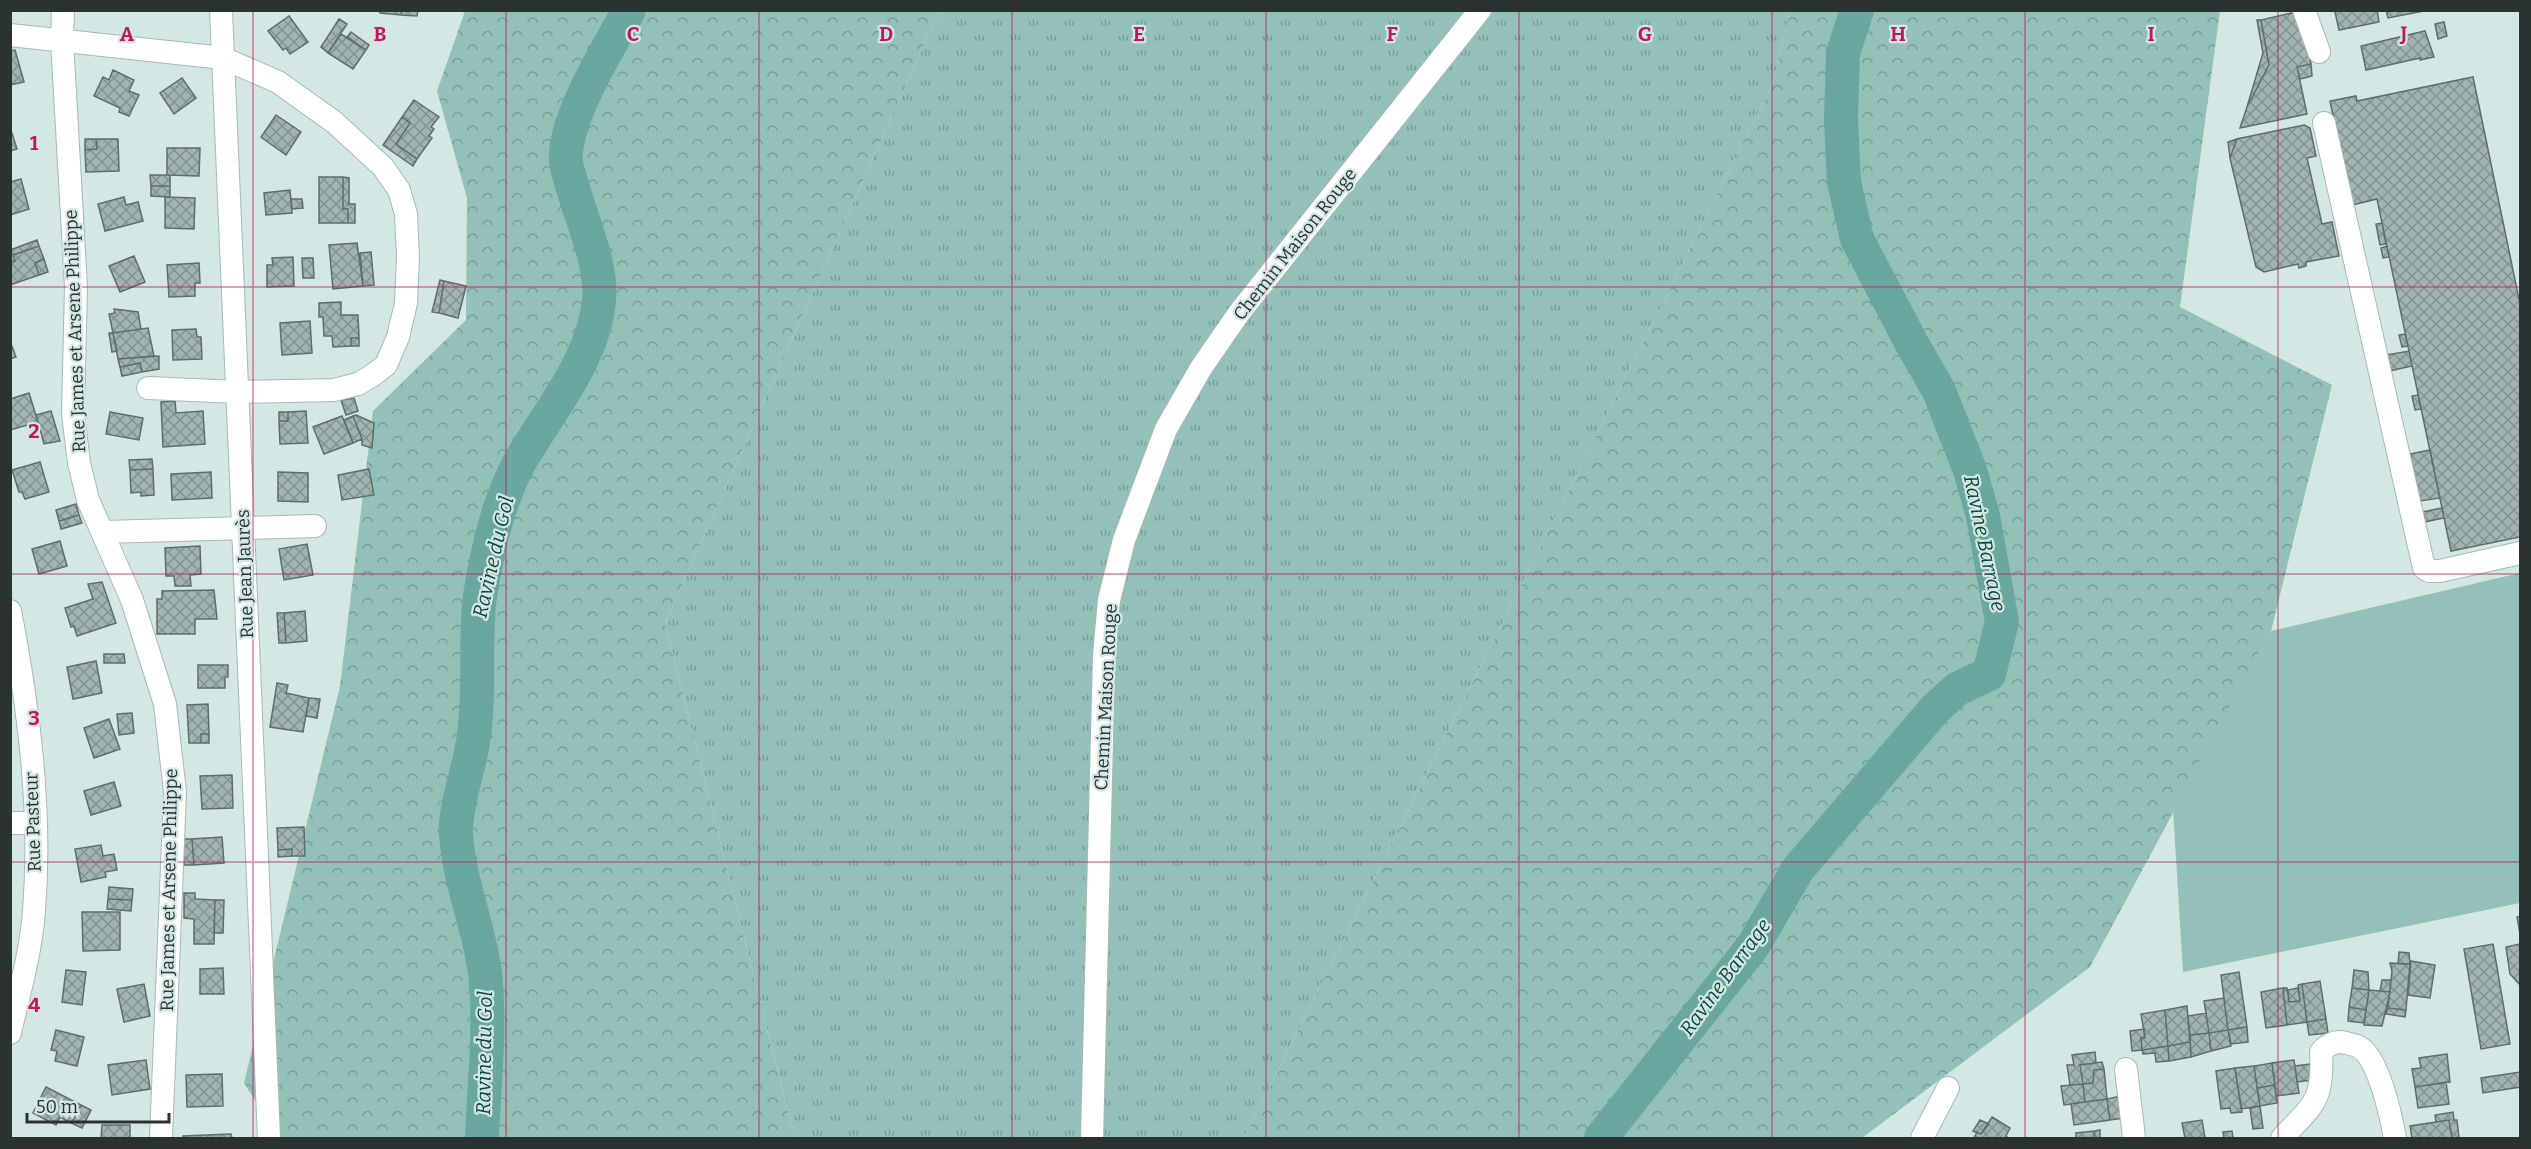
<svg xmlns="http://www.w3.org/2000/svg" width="2531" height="1149" font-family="Bitter,serif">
<defs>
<pattern id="grass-tufts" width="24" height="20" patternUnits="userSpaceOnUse" patternTransform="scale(1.5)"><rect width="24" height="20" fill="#93c1ba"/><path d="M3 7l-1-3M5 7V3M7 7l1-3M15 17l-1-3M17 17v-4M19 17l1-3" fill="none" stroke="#789d98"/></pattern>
<pattern id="forest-crowns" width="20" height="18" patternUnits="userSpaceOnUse" patternTransform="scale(1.5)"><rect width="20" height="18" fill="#93c1ba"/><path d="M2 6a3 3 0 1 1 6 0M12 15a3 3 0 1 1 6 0" fill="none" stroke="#789d98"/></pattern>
<pattern id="building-cross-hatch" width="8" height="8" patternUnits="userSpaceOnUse" patternTransform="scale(1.5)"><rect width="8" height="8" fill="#a1b4b1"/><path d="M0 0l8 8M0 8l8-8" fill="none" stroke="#839391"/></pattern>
</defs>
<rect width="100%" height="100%" fill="#d3e7e4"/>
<!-- grass -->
<path fill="url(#grass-tufts)" d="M944 11H1790L1773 83 1244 1138H798L791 1124 665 623 934 22Z"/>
<!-- forest -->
<path fill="url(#forest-crowns)" d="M465 11H944L934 22 665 623 791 1124 798 1138H279L244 1083 340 686 373 411 466 320 467 198 437 91Z
M1790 11H2220L2180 307 2332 385 2271 631 2090 967 1862 1138H1244L1773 83Z"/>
<!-- pitch -->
<path fill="#93c1ba" d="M2520 573V903L2183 972 2173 809 2271 631Z"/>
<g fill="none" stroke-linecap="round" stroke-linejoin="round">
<!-- river -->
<path stroke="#6aa79f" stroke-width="34" d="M482 1138C484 1083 491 1029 485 973 479 926 459 882 456 834 454 808 471 764 474 735 480 691 475 648 479 605 480 590 484 574 487 558 493 527 504 492 519 463 548 412 594 360 599 300 603 267 581 218 572 185 570 178 567 170 566 162 563 119 608 50 629 10
M1601 1138 1753 946 1798 869 1935 709 1957 689 1989 674 2002 622 1983 516 1970 470 1939 391 1911 342 1857 239 1844 182 1841 119 1843 53 1857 10"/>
</g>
<!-- building -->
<path fill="url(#building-cross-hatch)" stroke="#5d6e6c" stroke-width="1.5" d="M380 10H402L401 15 380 13Z
M402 10H418L417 16 401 15Z
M2344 10H2377L2379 22 2339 30 2335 12Z
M2386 10H2429L2388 18Z
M2300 11 2311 64 2297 67 2307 114 2240 128 2247 107 2269 65 2261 20Z
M289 16 308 42 290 54 286 48 283 50 268 31Z
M339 19 347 24 328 53 321 47Z
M2257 20H2261L2269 65 2247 107 2263 53Z
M2444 22 2447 36 2438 39 2435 24Z
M2425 31 2434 57 2420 60V58L2366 70 2361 46Z
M351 32 369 45 366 50 347 37Z
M341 34 366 50 353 69 328 53Z
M15 50 24 82 10 85V51Z
M2311 64 2312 76 2300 79 2297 67Z
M113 70 134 80 129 91 139 95 129 116 119 112 120 108 94 96 103 77 109 80Z
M2473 77 2520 304V537L2451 551 2377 199 2352 205 2330 101 2356 96 2357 101Z
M182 78 196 98 174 114 160 93Z
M414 100 439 117 431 127 434 129 429 136 432 138 417 159 396 144 410 123 402 117Z
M276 115 301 132 286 155 261 137Z
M402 117 410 123 396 144 417 159 413 166 383 145Z
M2304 125 2310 128 2316 156 2307 158 2322 224 2332 222 2339 256 2306 262V266L2299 268 2298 264 2264 272 2256 267 2230 158 2237 139Z
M10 127 17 149 10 151Z
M85 139H96L97 149 85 150Z
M96 139H118L119 171 86 172 85 150 97 149Z
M2237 139 2230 158 2228 142Z
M167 148H200L199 176 167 175Z
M150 175H170V186H151Z
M319 177H343V209H348V223H319Z
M343 177 349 178V204H355V223H348V209H343Z
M21 179 29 209 10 215V182Z
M151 186H170V197L151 196Z
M290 190 292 213 266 215 264 193Z
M124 197 126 205 138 202 143 221 105 231 98 204Z
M165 197 195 198 194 229 165 228Z
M291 199H302L303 208 292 209Z
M2382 223 2386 244 2380 245 2376 224Z
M37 240 39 246 13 255 15 261 10 262V250Z
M357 243 363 286 333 289 329 245Z
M39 246 44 259 35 263 39 275 10 285V262L15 261 13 255Z
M2387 246 2389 257 2383 258 2381 248Z
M371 252 374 285 363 286 360 253Z
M134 256 145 282 120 292 109 266Z
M293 257 294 286 267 287V265H273L272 258Z
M302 258H313L314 278H303Z
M44 259 48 272 39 275 35 263Z
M199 263 200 283H195V296L169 297 167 265Z
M440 280 444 281 439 313 432 312Z
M444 281 466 286 458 318 439 313Z
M341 302V315H358L359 338H351V346L333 347 332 336H324L323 317H319V303Z
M114 309 138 312 141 329 113 333 109 314 115 313Z
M310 321 312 353 282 355 280 323Z
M148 328 154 356 118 359 113 333Z
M196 329 197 337H201L202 359 173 360 172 330Z
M109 333H113L117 351 112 352Z
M2405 334 2408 346 2402 347 2399 335Z
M351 338H359V346H351Z
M10 341 16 357 10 359Z
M2409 351 2412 366 2389 371 2386 355Z
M159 356V369L142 372 140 363 120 367 118 359Z
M140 363 142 372 122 376 120 367Z
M29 393 38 422 10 430V399Z
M2418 395 2421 409 2415 410 2412 396Z
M354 398 358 411 346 415 341 400Z
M175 401 176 413 203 411 205 444 163 447 161 402Z
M51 411 60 441 44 444 36 415Z
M306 411 308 443 280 444 279 421H288V412Z
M110 412 143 418 139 440 106 434Z
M279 412H288V421H279Z
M356 415 374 423 372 448 362 445V439L353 416Z
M342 416 353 443 324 454 313 427Z
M353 416 362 439 353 443 344 420Z
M2430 450 2440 498 2420 501 2410 454Z
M152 459 153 469 130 470 129 460Z
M40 462 49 492 25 499 22 492H19L12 470Z
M153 469 154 495 141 496V492L131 493 130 470Z
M369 469 374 495 342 500 338 475Z
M211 472 212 498 172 500 171 474Z
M278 472 308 473V502L278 501Z
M76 504 79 515 59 521 56 510Z
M2442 508 2444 518 2424 522 2422 512Z
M79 515 82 523 61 529 59 521Z
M60 541 67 566 39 574 32 549Z
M307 544 313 575 284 580 279 549Z
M200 546 201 574 190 575 191 586H175L174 576H166L165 548Z
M102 582 116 623 77 636 74 626 71 627 65 608 93 599 88 584Z
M214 590 217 619H195V634H157V599H162V591Z
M305 611 307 641 286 643 284 613Z
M277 613H284L286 643H279Z
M104 654H124L125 663H104Z
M96 661 102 693 73 699 67 667Z
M198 665H228V677H225V688H198Z
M277 683 288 685 286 693 309 698 303 732 270 727Z
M309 698 320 699 317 718 306 716Z
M208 704 209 734H201V743H189L187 705Z
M132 713 134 733 119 735 117 714Z
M109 719 120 749 94 758 84 728Z
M201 734H209V743H201Z
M232 775 233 808 202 809 200 776Z
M114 782 121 806 91 815 84 791Z
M304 827 305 856H292V849L278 850 277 828Z
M222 837 224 863 194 865 192 839Z
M182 839H192L194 865H184Z
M101 845 103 856 114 854 117 870 105 872 106 877 81 882 75 849Z
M292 849V856L278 857V850Z
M109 887 133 889 132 900 108 899Z
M184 893H195V899L215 900 214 944H194V919L184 918Z
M108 899 132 900 131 911 107 909Z
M215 900H224L223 933H214Z
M82 912H120V950L83 951Z
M2520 916V934L2517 917Z
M2493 944 2510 1044 2481 1049 2464 949Z
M2520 944V985L2510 974 2506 947Z
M2399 952 2409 953 2410 964H2398Z
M2411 961 2435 965 2430 998 2408 995Z
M2390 963 2410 964 2406 1010 2388 1008 2392 971Z
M223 968 224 994H200V969Z
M66 970 86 972 82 1005 62 1002Z
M2354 970 2368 972 2369 990 2352 988Z
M2239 972 2247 1027 2228 1030 2221 975Z
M2382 980H2391L2390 992 2380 991Z
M2320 981 2326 1019 2307 1022 2302 984Z
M144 984 150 1016 124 1022 117 989Z
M2302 984 2307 1022 2287 1025 2283 988H2287L2289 1002 2300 1001 2298 985Z
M2283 988 2287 1025 2266 1028 2261 992Z
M2298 988 2300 1001 2289 1002 2288 990Z
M2352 988 2369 990 2366 1010 2349 1007Z
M2369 990 2390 992 2382 1026 2364 1025Z
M2224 998 2228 1030 2209 1033 2204 1001Z
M2187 1006 2190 1042 2168 1046 2165 1010Z
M2349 1007 2366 1010 2364 1023 2348 1021Z
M2388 1008 2406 1010 2405 1017 2386 1014Z
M2165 1010 2168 1046 2142 1050 2141 1038H2145L2141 1014Z
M2206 1013 2209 1033 2190 1035 2188 1016Z
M2326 1019 2328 1033 2309 1035 2307 1022Z
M2247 1027 2248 1042 2231 1044 2228 1030Z
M2144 1029 2145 1038H2141L2142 1050 2132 1051 2130 1031Z
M56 1030 84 1037 77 1066 55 1061 57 1051 51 1050Z
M2228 1030 2231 1046 2211 1051 2209 1033Z
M2209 1033 2211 1051 2191 1057 2190 1035Z
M2190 1042 2191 1057 2169 1061 2168 1046Z
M2168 1046 2169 1061 2156 1062 2155 1053 2143 1054 2142 1050Z
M2095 1052 2096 1063 2080 1065 2083 1084 2070 1085 2067 1065H2074L2072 1055Z
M2447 1054 2450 1082 2415 1087 2412 1069 2421 1068 2419 1058Z
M146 1060 150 1089 112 1095 108 1065Z
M2294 1060 2299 1093 2276 1096 2272 1063Z
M2102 1062 2104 1069 2094 1070 2093 1083 2083 1084 2080 1065Z
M2272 1063 2275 1085 2257 1088 2254 1066Z
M2310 1064 2312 1080 2297 1082 2295 1066Z
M2254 1066 2260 1106 2241 1109 2235 1068Z
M2235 1068 2242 1112 2231 1113 2230 1108 2221 1109 2216 1071Z
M2104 1069 2107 1099 2085 1102 2083 1084 2093 1083 2094 1070Z
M2520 1072V1087L2483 1093 2481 1078Z
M222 1074 223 1106 187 1107 186 1075Z
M2446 1082 2449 1104 2418 1108 2415 1087Z
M2083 1084 2085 1102 2064 1105 2061 1086Z
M2275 1085 2277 1103 2260 1106 2257 1088Z
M46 1087 81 1105 71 1123 60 1117 56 1125 33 1113Z
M2121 1096 2124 1118 2110 1120 2107 1099Z
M2107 1099 2110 1120 2074 1125 2071 1104Z
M81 1105 91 1110 82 1128 71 1123Z
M2260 1106 2263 1128 2253 1129 2250 1108Z
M2453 1112 2454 1120H2457L2459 1138H2452L2449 1120 2436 1122 2435 1115Z
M1992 1117 2010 1128 2006 1136 2008 1138H1974L1977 1132 1981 1134Z
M1980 1120 1989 1124 1981 1134 1973 1131Z
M2202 1120 2205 1138H2185L2182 1123Z
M2449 1120 2452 1138H2412L2410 1126Z
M102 1125H130V1138H101Z
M2100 1130V1138H2095L2094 1131Z
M2094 1131 2095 1138H2076V1133Z
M2232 1131 2233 1138H2224L2223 1132Z
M231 1134 232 1138H183V1136Z"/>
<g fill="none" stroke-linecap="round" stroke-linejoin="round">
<defs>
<path id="minor" d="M63 10 62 40 76 287 73 414 79 463 88 500 132 600 165 704 175 792 161 1138
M221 10 269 1138
M2304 10 2319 52
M10 35 223 58 278 82 334 122 383 167 399 190 406 214 408 257 406 303 398 337 386 365 373 375 358 384 334 390 237 392 148 388
M2324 123 2424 568 2429 571H2440L2520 553
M104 532 315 526
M10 611C29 709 42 811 34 911 31 952 19 993 10 1033
M10 823H36
M2126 1069 2134 1138
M1092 1138 1104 656 1109 600 1124 540 1166 429 1201 368 1239 313 1480 10
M1922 1138 1948 1088
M2282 1138C2313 1105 2324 1101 2321 1052 2327 1045 2335 1040 2346 1043 2350 1044 2356 1045 2359 1047 2379 1058 2391 1117 2395 1138"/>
</defs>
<!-- minor casing -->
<use href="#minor" stroke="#a6b9b6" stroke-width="24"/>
<!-- minor -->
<use href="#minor" stroke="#fff" stroke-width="22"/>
</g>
<!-- grid -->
<path fill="none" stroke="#c2185b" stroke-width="1.5" stroke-opacity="0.55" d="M253 10V1138M506 10V1138M759 10V1138M1012 10V1138M1266 10V1138M1519 10V1138M1772 10V1138M2025 10V1138M2278 10V1138M10 287H2520M10 574H2520M10 862H2520"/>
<g text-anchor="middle" stroke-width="4.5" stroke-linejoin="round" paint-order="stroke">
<!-- street labels -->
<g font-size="18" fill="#2b3332" stroke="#d3e7e4">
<text transform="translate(1295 244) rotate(-52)" y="6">Chemin Maison Rouge</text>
<text transform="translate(75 331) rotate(-92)" y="6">Rue James et Arsene Philippe</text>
<text transform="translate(245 574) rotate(-92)" y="6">Rue Jean Jaurès</text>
<text transform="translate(1106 697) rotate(-87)" y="6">Chemin Maison Rouge</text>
<text transform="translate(33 822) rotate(-92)" y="6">Rue Pasteur</text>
<text transform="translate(169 890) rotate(-89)" y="6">Rue James et Arsene Philippe</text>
</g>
<!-- water labels -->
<g font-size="20" font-style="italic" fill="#0d4640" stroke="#d3e7e4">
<text transform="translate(1985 543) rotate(78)" y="7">Ravine Barrage</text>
<text transform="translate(493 557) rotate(-77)" y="7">Ravine du Gol</text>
<text transform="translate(1725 977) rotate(-54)" y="7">Ravine Barrage</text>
<text transform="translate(484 1053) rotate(-89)" y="7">Ravine du Gol</text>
</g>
</g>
<g font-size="20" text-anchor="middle" font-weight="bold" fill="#c2185b" stroke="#d3e7e4" stroke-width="4.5" stroke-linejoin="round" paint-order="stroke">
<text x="127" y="41">A</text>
<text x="380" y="41">B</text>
<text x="633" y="41">C</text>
<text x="886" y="41">D</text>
<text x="1139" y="41">E</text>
<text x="1392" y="41">F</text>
<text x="1645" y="41">G</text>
<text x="1898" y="41">H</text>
<text x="2151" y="41">I</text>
<text x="2404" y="41">J</text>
<text x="34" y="150">1</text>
<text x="34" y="438">2</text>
<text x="34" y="725">3</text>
<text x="34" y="1012">4</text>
</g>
<!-- border -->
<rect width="2531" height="1149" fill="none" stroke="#2b3332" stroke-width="24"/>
<!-- scale -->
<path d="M27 1113v9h142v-9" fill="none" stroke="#2b3332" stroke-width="3"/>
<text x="36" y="1113" font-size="18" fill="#2b3332" stroke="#d3e7e4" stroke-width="4.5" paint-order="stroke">50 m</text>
</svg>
